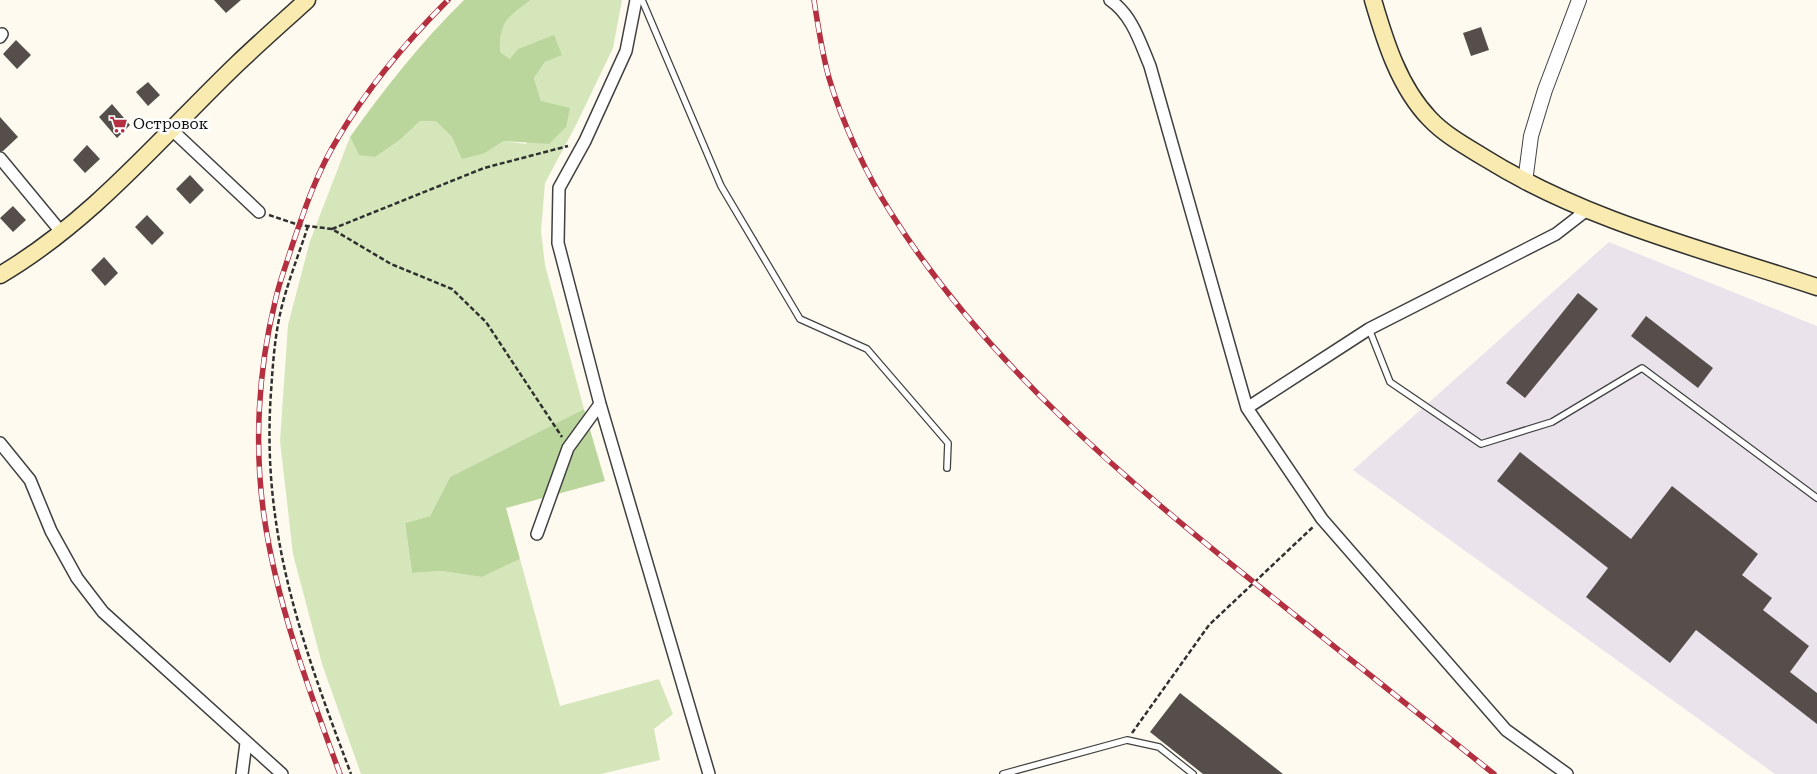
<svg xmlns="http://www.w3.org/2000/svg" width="1817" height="774" font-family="'Roboto Serif',serif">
<rect width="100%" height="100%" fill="#fefaf0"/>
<!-- industrial -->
<path fill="#eae3ec" d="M1609 242 1817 326V774H1775L1353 470Z"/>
<!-- green -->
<path fill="#d5e6bb" d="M531 0H622L613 48 575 127 545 183 541 231 545 265 584 409 450 477 430 516 405 523 412 573 441 571 482 577 520 559 560 706 659 679 673 714 654 729 660 760 601 774H361L322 664 293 554 280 441 288 325 310 241 350 137 359 155 401 139 420 121 436 120 452 137 485 153 504 141 526 144 541 101 534 78 545 62 561 54 510 59 500 52C499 21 507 17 531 0Z"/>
<!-- forest -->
<path fill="#bad69c" d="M464 0H531C508 17 499 21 500 52L510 59 518 49 554 35 562 55 545 62 534 78 541 101 570 108 566 127 549 144 504 141 485 153 462 159 452 137 436 121H420L401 139 375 157 359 155 350 137C385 88 421 42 464 0Z
M584 409 605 481 506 508 520 559 482 577 441 571 412 573 405 523 430 516 450 477Z"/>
<!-- building -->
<path fill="#564e4b" d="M214 0H241L226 13Z
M1481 27 1489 50 1471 56 1463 33Z
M16 40 31 55 17 69 3 54Z
M148 82 160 95 148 106 136 92Z
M112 104 130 125 117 138 99 117Z
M0 117 18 137 3 151H0Z
M87 145 100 159 85 173 73 160Z
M190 175 204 190 190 204 176 189Z
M13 206 26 220 13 232 0 218Z
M147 215 164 233 152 245 135 227Z
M104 257 118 273 105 286 91 270Z
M1578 293 1598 309 1525 398 1506 383Z
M1646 316 1713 368 1698 388 1631 336Z
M1520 452 1631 539 1672 486 1758 554 1742 575 1772 598 1763 610 1809 646 1790 672 1817 693V724L1696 630 1670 663 1586 597 1608 568 1497 481Z
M1180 693 1283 774H1203L1150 732Z"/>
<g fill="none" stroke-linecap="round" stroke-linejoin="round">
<defs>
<path id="service" d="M642 0 721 186 800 319 867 349 948 443 947 468
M1369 329 1390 382 1481 444 1552 422 1642 368 1817 498
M1003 774 1127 740 1159 747 1193 774"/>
<path id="minor" d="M636 0 626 51 585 141 559 188 558 243 600 404 709 774
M1110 0C1132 15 1140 42 1150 66L1247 408 1322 519 1506 730 1567 774
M0 37 2 34
M172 130 259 212
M0 158 62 233
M1247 408 1369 329 1556 234 1587 210
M0 443 30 480 51 531 77 578 103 612 282 774
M537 534 568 448 600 404
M242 774 246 743"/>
<path id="tertiary" d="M1525 182 1531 136 1545 90 1579 0"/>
<path id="secondary" d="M1373 0C1385 41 1399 87 1430 119 1445 135 1467 147 1485 158 1586 221 1706 250 1817 287
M0 275C92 221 161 137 237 64 260 42 284 21 307 0"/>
</defs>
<!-- service casing -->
<use href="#service" stroke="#414141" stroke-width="8"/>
<!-- minor casing -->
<use href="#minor" stroke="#414141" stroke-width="14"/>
<!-- tertiary casing -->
<use href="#tertiary" stroke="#414141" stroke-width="16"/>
<!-- secondary casing -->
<use href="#secondary" stroke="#303030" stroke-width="19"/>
<!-- path -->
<path stroke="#303030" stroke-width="2.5" stroke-dasharray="5 2.5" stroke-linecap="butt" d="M269 215 299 225 332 229 391 264 452 289 486 322 562 437
M308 226C300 251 290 276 283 302 275 331 273 362 271 392 261 533 302 644 351 774
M332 229 484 168 568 146
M1132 733 1209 625 1314 526"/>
<!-- service -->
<use href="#service" stroke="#fff" stroke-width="5.5"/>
<!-- minor -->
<use href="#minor" stroke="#fff" stroke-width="11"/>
<!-- tertiary -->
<use href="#tertiary" stroke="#fff" stroke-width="14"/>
<!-- secondary -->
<use href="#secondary" stroke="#f9ebaf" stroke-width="16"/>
<defs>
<path id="rail" d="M814 0C818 26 822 53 829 78 842 122 866 174 891 213 986 364 1128 482 1266 592 1342 653 1418 713 1494 774
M340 774C309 690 277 605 264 516 254 446 258 371 275 302 279 283 286 265 292 246 305 208 317 172 338 138 368 87 406 42 448 0"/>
</defs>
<!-- rail casing -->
<use href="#rail" stroke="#b42f40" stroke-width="5.5"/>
<!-- rail -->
<use href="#rail" stroke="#fff" stroke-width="4" stroke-dasharray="11" stroke-linecap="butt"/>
</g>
<!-- icons -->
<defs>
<symbol id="supermarket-bare" viewBox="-9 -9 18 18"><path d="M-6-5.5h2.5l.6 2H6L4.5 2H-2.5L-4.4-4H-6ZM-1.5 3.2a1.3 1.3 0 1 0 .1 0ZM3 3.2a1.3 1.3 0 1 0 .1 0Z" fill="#b42f40" stroke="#fff" stroke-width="2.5" paint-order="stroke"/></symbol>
</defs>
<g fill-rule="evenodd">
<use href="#supermarket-bare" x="106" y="112" width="25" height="25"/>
</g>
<g text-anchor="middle" stroke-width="5" stroke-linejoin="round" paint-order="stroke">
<!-- poi labels -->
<g font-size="15" fill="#0e0e0e" stroke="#fff" text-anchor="start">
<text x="133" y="129">Островок</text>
</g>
</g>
</svg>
